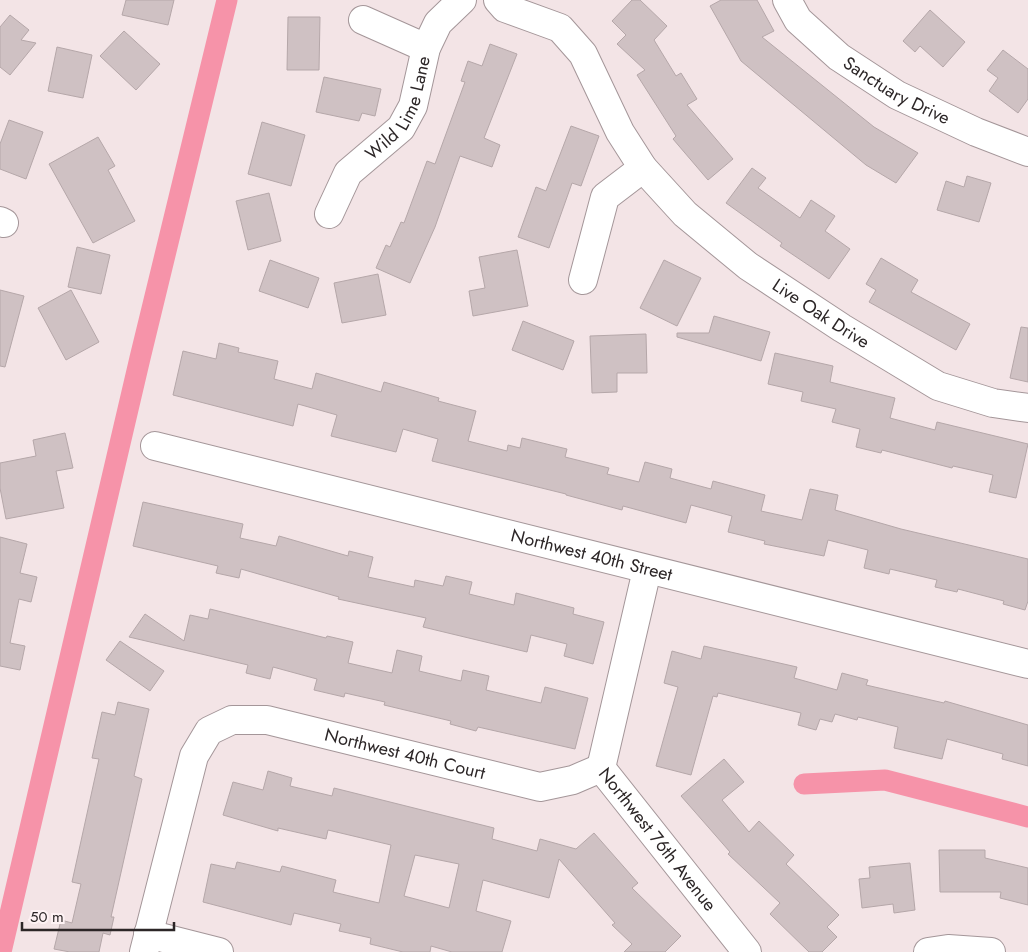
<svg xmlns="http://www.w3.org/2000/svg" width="1028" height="952" font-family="Jost,sans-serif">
<rect width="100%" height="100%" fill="#f3e4e6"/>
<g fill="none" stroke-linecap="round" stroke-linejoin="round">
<!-- canal -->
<path stroke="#f693a9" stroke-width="21" d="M804 784 885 780 1028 817
M1 952 140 358 227 0"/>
</g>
<!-- building -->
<path fill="#cfc1c3" stroke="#b5a7a9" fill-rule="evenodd" d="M126 0H174L168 25 122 15Z
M632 0H640L667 26 654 40 676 76 681 73 697 99 687 105 733 159 708 180 673 139 676 136 637 75 645 70 617 44 626 35 612 21Z
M721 0H757L774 31 762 37 874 127 918 153 896 183 866 165 741 61 710 6Z
M930 10 965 42 943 67 920 46 915 52 903 41Z
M10 15 29 30 21 40 36 43 10 75 0 67V27Z
M288 17H320L319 70H287Z
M124 31 160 64 136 90 100 56Z
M490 44 517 54 484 138 500 145 492 167 460 156 435 227 410 283 376 268 386 245 390 247 401 222 404 223 427 161 435 164 465 82 461 81 468 61 482 66Z
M57 47 92 55 83 98 48 91Z
M1003 50 1028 69V99L1018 113 989 91 998 78 987 70Z
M324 77 381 89 375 116 362 113 359 121 316 112Z
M9 120 43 132 26 179 0 169V144Z
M262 122 305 135 291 186 248 174Z
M571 126 599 136 581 186 572 183 549 248 518 237 536 187 546 191Z
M98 137 115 166 108 170 135 221 93 243 49 164Z
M752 168 766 178 758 188 800 218 811 200 835 216 825 231 850 249 829 279 780 246 782 243 726 203Z
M967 176 991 183 979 222 937 210 946 181 964 187Z
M269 193 281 241 248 250 236 201Z
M77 247 110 255 101 294 68 287Z
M517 250 528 306 473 316 469 291 485 288 479 257Z
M881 258 918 280 911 292 970 324 956 350 869 302 876 290 866 284Z
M270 260 319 278 308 308 259 291Z
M664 260 701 278 677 326 640 308Z
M378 274 386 315 342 323 334 283Z
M0 290 24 296 5 367 0 366Z
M71 290 99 342 66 360 38 308Z
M714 316 770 332 761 361 677 337V333H709Z
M523 321 574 341 563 370 512 350Z
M1021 327 1028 328V382L1010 378Z
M646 334 647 373H617V392L592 393 590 336Z
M219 343 239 348 238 352 278 361 274 379 312 389 316 373 381 392 384 382 439 398 438 401 476 411 468 441 507 451 508 445 520 448 522 438 567 449 565 457 609 468 607 474 639 482 645 462 672 469 670 478 711 489 713 481 765 495 761 511 802 520 810 489 838 495 835 510 901 529 1028 559V601L1025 610 1003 604 1004 601 958 589 957 592 935 587 937 580 890 569 889 574 864 568 868 550 828 540 824 556 764 544 765 541 728 532 732 516 691 505 686 523 623 506 622 510 566 495V494L432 461 438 439 403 429 396 452 331 436 337 415 298 404 293 426 173 395 183 351 216 359Z
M775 353 833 366 830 382 895 398 890 418 935 430 937 422 1028 444 1016 498 989 492 993 475 953 466 952 468 882 450 881 453 856 447 860 429 832 422 836 409 801 401 803 392 768 384Z
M65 433 73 468 56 471 64 508 6 519 0 488V463L36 456 33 440Z
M143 502 243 524 240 538 276 546 279 536 348 556 349 551 373 557 368 577 414 587 415 580 443 586 446 576 472 582 469 594 514 605 516 593 574 608 573 614 604 622 593 664 564 656 567 644 531 635 527 652 423 627 426 618 338 599 339 597 241 569 239 578 216 573 218 566 133 546Z
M0 537 27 544 20 573 37 577 31 602 19 599 10 643 25 646 20 670 0 666Z
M210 609 326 638 327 636 353 642 348 663 392 673 397 650 422 656 419 671 461 681 463 670 489 676 486 690 541 703 545 687 588 698 575 749 478 727 476 731 450 724 451 721 384 705 385 702 345 693 344 697 314 690 317 679 273 667 270 679 246 673 248 665 129 637 145 614 184 641 190 615 208 619Z
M120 641 164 671 150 691 106 660Z
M704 646 797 667 794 678 837 690 842 673 868 680 866 685 944 703 945 701 1028 725V766L1002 759 1003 754 947 739 942 759 894 748 898 727 858 717 857 720 835 714 832 722 820 719 816 730 798 725 801 713 718 693 717 697 713 696 691 775 656 766 678 687 664 683 672 651 701 659Z
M118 702 149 709 134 776 142 779 111 917H114L110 935 103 933 99 952H70L54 949 61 920 72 923 81 884 72 882 99 759 92 758 102 712 115 715Z
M724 759 744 782 722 800 749 832 759 821 794 855 786 864 839 915 827 927 837 937 822 952H809L770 914 780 903 728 854 730 852 681 796Z
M268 771 292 778 290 786 332 796 334 788 494 828 492 839 537 851 540 839 576 849 594 833 638 883 632 888 681 936 665 952H624L632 944 612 925 615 923 559 859 549 898 483 880 476 911 511 921 502 952H452L431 946 430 952H403L370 944 371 938 339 931 341 924 294 913 291 925 203 902 211 864 235 869 237 862 280 872 282 866 336 880 333 892 379 903 391 845 328 830 326 839 278 828V831L223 815 233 782 263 790ZM415 855 459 864 449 908 404 896Z
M939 850H985V858L1028 868V905L1000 898 1001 892H940Z
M910 863 915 910 894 913 893 904 862 908 859 879 870 878 869 867Z"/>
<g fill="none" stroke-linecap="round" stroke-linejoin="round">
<defs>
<g id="minor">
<path id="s1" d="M498 0 505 8 560 28 583 54 620 132 643 168 685 214 748 266 842 328 938 386 993 403 1028 408"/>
<path id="s2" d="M787 0 798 20 839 57 897 95 976 132 1028 152"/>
<path d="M363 20 426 48"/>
<path id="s3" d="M329 214 348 173 401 128 413 106 426 48 438 23 462 0"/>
<path d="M0 221 4 223"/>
<path d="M583 280 605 197 643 168"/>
<path id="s4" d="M155 446 1028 664"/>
<path id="s5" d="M601 768 747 952"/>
<path d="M601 768 647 570"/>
<path d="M148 934 219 952"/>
<path id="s6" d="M144 952 194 756 209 731 232 720H267L540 787 573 780 601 768"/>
<path d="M928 952 948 949 991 952"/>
</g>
</defs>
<!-- minor casing -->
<use href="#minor" stroke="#a49699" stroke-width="30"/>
<!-- minor -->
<use href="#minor" stroke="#fff" stroke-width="28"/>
</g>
<g text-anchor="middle" stroke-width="4" stroke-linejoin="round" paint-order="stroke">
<!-- street labels -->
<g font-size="18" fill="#2c2627" stroke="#fef2f4">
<text dy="6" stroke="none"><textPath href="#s2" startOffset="145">Sanctuary Drive</textPath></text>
<text dy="6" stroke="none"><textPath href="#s3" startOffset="131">Wild Lime Lane</textPath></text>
<text dy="6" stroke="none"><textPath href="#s1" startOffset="464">Live Oak Drive</textPath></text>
<text dy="6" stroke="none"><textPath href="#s4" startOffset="450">Northwest 40th Street</textPath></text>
<text dy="6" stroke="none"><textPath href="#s6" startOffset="434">Northwest 40th Court</textPath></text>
<text dy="6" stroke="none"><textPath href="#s5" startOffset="91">Northwest 76th Avenue</textPath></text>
</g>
</g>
<!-- scale -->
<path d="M22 922v8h152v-8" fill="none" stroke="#2c2627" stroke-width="2.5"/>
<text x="30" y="922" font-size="15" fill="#2c2627" stroke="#fef2f4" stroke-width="4" paint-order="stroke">50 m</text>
</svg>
